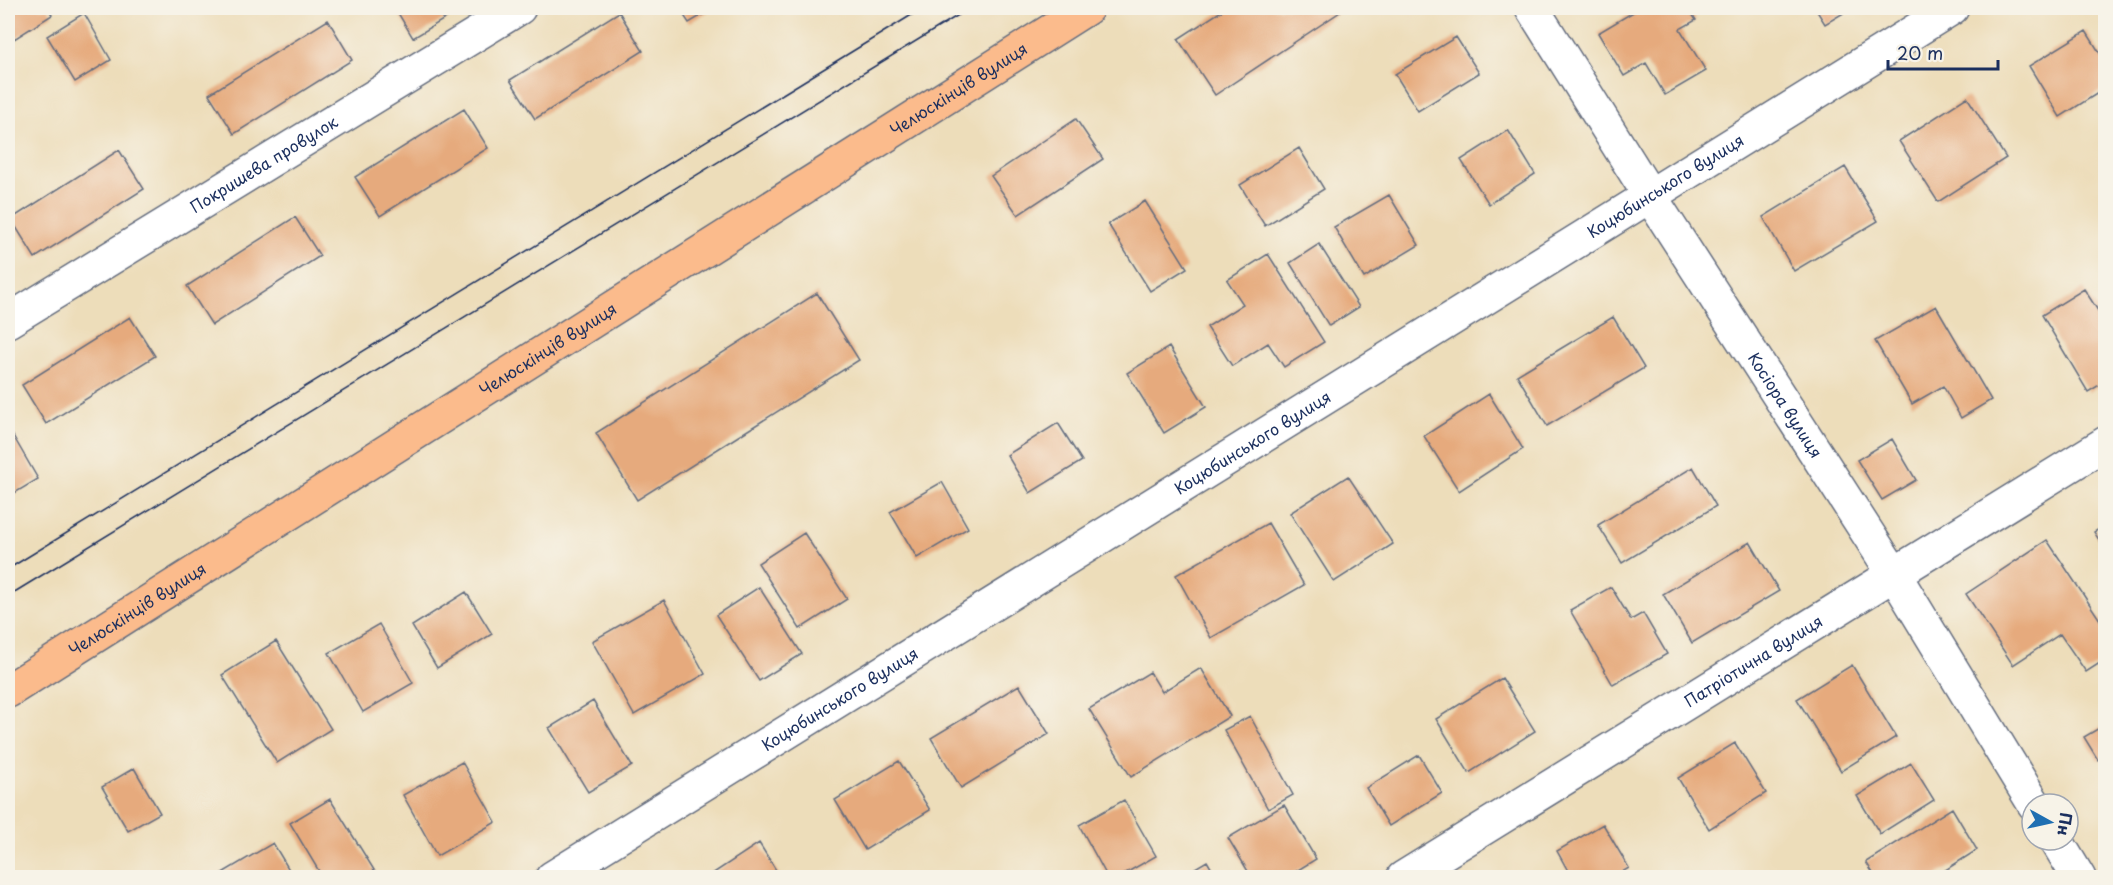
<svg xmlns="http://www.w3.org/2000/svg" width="2113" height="885" font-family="'Playpen Sans',sans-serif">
<rect width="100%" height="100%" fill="#f7f3e8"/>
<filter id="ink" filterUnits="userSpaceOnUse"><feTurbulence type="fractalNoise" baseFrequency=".0167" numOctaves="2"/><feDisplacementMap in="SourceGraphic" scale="12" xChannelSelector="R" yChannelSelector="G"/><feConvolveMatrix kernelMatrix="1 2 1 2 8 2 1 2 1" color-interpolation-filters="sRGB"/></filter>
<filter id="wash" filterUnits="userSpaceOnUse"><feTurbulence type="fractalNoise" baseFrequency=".008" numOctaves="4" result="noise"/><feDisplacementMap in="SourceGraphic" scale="24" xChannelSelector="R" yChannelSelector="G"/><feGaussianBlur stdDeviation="1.35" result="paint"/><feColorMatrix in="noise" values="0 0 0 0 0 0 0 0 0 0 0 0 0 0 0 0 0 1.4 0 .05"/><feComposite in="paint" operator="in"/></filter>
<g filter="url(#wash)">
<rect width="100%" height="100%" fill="#edddba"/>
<g id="blocks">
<!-- building -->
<path fill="#e6aa7d" d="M8 8H48L52 15 8 43Z
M395 8H463L413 38Z
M679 8H714L689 23Z
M1226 8H1346L1215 95 1178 39Z
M1640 8H1688L1696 20 1680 29 1706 71 1665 95 1646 63 1624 76 1598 33Z
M1815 8H1852L1825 24Z
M619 12 643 51 535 119 510 80Z
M84 13 111 60 75 82 47 36Z
M328 20 352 60 234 134 209 94Z
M2086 31 2106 63V88L2060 117 2029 66Z
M1456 37 1479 73 1418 111 1395 74Z
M1967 97 2006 158 1938 202 1899 141Z
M464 109 488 148 380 216 355 177Z
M1076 119 1103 159 1018 215 991 176Z
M1508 130 1535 174 1489 204 1461 160Z
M1299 148 1324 189 1265 226 1240 185Z
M119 150 144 189 35 258 11 219Z
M1845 167 1878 221 1794 271 1763 217Z
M1389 195 1419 245 1364 278 1334 227Z
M1145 201 1187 268 1150 291 1108 224Z
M295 217 320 256 212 325 187 286Z
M1319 244 1359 307 1329 326 1290 263Z
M1268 254 1324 342 1284 367 1268 343 1232 366 1207 327 1243 304 1227 280Z
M2084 289 2106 323V381L2088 392 2042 315Z
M817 293 859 360 637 500 596 433Z
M1936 306 1991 400 1961 418 1943 386 1912 404 1875 341Z
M130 317 155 356 46 424 22 385Z
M1613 317 1644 368 1547 426 1517 375Z
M1169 347 1206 407 1164 433 1127 373Z
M1489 394 1523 449 1459 491 1424 436Z
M1058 423 1082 461 1030 493 1007 455Z
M8 427 38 479 8 497Z
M1892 439 1916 480 1882 500 1857 460Z
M1693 467 1716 506 1622 563 1598 525Z
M1348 476 1393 544 1334 582 1290 513Z
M942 482 968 528 917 558 890 512Z
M1268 523 1304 585 1211 638 1176 575Z
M2106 525V551L2094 532Z
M804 533 847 599 800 629 758 563Z
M2047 540 2106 629V659L2086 672 2060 634 2013 665 1966 594Z
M1750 542 1779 591 1692 643 1663 594Z
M759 587 802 654 759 681 716 615Z
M1611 587 1631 620 1643 613 1667 654 1613 685 1570 610Z
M466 592 492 634 437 668 412 626Z
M664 600 705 674 634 715 592 641Z
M379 624 413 683 363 712 329 653Z
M276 641 331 729 277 763 222 675Z
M1852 665 1896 737 1841 771 1797 699Z
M1201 668 1230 716 1131 777 1089 709 1150 672 1162 692Z
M1502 678 1535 731 1469 773 1436 719Z
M1019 685 1049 734 961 788 931 738Z
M593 701 632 766 588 792 549 728Z
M1250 716 1293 795 1268 809 1224 730Z
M2106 724V755L2098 760 2084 737Z
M1735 743 1766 793 1709 829 1678 778Z
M1419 755 1442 793 1389 826 1366 788Z
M899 761 930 810 865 850 835 800Z
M462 762 496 822 437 856 403 795Z
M1911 763 1934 800 1880 834 1857 796Z
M134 768 160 813 128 831 102 787Z
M330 799 379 878H323L290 823Z
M1124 800 1156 856 1117 878H1108L1079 825Z
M1284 805 1316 859 1285 878H1252L1228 838Z
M1952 808 1977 850 1933 878H1876L1866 862Z
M1603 824 1629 868 1612 878H1572L1557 851Z
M273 843 294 878H221L219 875Z
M759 843 781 878H706Z
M1207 861 1217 878H1187L1185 874Z"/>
</g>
</g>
<g filter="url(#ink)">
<use href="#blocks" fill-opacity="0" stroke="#646c7e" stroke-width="1.5"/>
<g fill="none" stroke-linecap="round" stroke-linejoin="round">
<defs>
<g id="minor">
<path id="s1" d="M1532 8 1650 196 1894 574 2034 804"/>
<path id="s2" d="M8 321 519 8"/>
<path d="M2056 840 2079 878"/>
<path id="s3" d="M552 878 1952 8"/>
<path id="s4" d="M1403 878 2106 443"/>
</g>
<g id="major">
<path id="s5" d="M8 691 1087 8"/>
</g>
</defs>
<!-- minor casing -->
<use href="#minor" stroke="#646c7e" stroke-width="36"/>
<!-- major casing -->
<use href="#major" stroke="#646c7e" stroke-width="36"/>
<!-- minor -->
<use href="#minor" stroke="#fff" stroke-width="33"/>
<!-- major -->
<use href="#major" stroke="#fbbb8c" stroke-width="33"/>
<!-- tram -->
<path stroke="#1b2f5e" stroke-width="1.5" d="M8 569 923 8
M8 596 970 8"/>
</g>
</g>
<g text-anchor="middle" stroke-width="6" stroke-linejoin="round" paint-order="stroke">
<!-- street labels -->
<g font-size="16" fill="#1b2f5e" stroke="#f7f3e8">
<text dy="6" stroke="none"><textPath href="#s5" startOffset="1125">Челюскінців вулиця</textPath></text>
<text dy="6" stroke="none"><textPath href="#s2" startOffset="300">Покришева провулок</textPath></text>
<text dy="6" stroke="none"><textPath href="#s3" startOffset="1311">Коцюбинського вулиця</textPath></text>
<text dy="6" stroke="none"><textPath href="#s5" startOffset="639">Челюскінців вулиця</textPath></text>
<text dy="6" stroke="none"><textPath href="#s1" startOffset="471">Косіора вулиця</textPath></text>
<text dy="6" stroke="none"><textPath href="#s3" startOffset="825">Коцюбинського вулиця</textPath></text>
<text dy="6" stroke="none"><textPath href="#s5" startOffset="153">Челюскінців вулиця</textPath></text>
<text dy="6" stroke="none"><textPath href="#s4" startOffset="412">Патріотична вулиця</textPath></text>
<text dy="6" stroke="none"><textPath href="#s3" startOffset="339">Коцюбинського вулиця</textPath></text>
</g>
</g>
<!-- margin -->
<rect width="2113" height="885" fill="none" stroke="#f7f3e8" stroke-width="30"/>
<!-- north arrow -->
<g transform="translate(2050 822) rotate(98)"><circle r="28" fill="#f7f3e8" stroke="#9fa5b1" stroke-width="1.5"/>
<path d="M0-4.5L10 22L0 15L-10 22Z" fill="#1f6fb2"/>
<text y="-9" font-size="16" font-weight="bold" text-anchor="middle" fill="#1b2f5e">Пн</text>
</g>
<!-- scale -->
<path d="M1888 60v9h110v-9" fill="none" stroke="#1b2f5e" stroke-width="3"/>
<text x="1897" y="60" font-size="18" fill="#1b2f5e" stroke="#f7f3e8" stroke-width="4.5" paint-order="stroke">20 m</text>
</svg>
